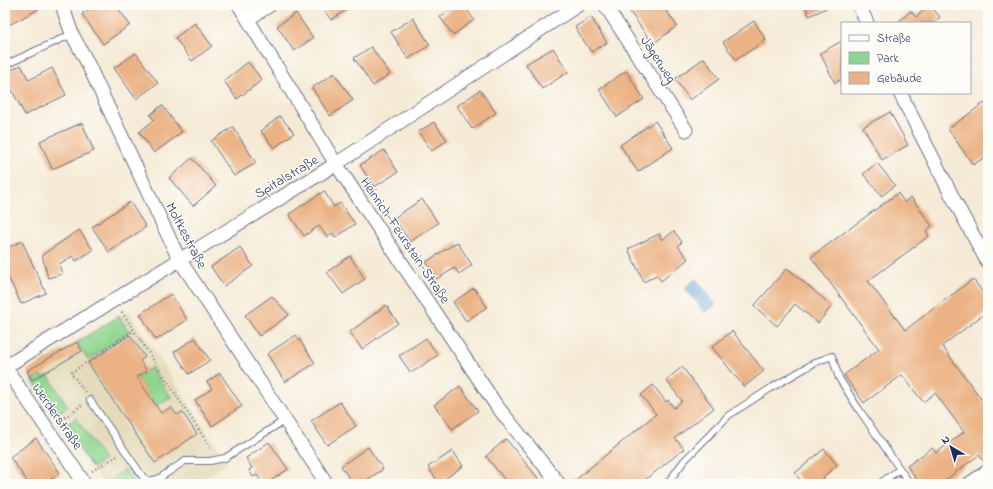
<svg xmlns="http://www.w3.org/2000/svg" width="993" height="489" font-family="'Indie Flower',sans-serif">
<rect width="100%" height="100%" fill="#fdfcf7"/>
<filter id="ink" filterUnits="userSpaceOnUse"><feTurbulence type="fractalNoise" baseFrequency=".025" numOctaves="2"/><feDisplacementMap in="SourceGraphic" scale="8" xChannelSelector="R" yChannelSelector="G"/><feConvolveMatrix kernelMatrix="1 2 1 2 8 2 1 2 1" color-interpolation-filters="sRGB"/></filter>
<filter id="wash" filterUnits="userSpaceOnUse"><feTurbulence type="fractalNoise" baseFrequency=".012" numOctaves="4" result="noise"/><feDisplacementMap in="SourceGraphic" scale="16" xChannelSelector="R" yChannelSelector="G"/><feGaussianBlur stdDeviation="0.9" result="paint"/><feColorMatrix in="noise" values="0 0 0 0 0 0 0 0 0 0 0 0 0 0 0 0 0 1.4 0 .05"/><feComposite in="paint" operator="in"/></filter>
<g filter="url(#wash)">
<rect width="100%" height="100%" fill="#f5ead5"/>
<!-- built -->
<path fill="#e5dbba" d="M128 311 228 463 195 484H103L27 371Z"/>
<!-- green -->
<path fill="#8ed58f" stroke="#548276" d="M119 316 129 332 88 360 77 342Z
M151 368 171 397 156 406 137 377Z
M41 375 43 378 48 375 68 407 56 414 32 380Z
M76 418 104 460 92 468 64 426Z
M125 470 134 484H103Z"/>
<!-- water -->
<path fill="#6da5dc" stroke="#446a9d" d="M696 279 716 304 705 313 685 288Z"/>
<g id="blocks">
<!-- building -->
<path fill="#ebb385" d="M5 5H37L39 9 5 27Z
M95 5H116L130 25 103 44 82 14Z
M321 5H345L348 9 331 20Z
M457 5H464L474 20 453 35 440 17Z
M625 5H662L677 26 653 44Z
M805 5H833L809 16Z
M930 5 940 17 933 23H897L911 11 916 17Z
M296 13 313 38 294 51 277 26Z
M591 17 607 43 591 52 575 27Z
M413 18 430 45 408 59 391 32Z
M754 21 766 40 736 60 723 42Z
M195 23 212 46 192 61 175 38Z
M842 41V79L835 83 820 53Z
M371 47 390 74 373 86 354 58Z
M553 48 568 72 542 89 526 64Z
M136 53 158 83 136 99 114 68Z
M704 58 719 79 690 100 675 79Z
M248 62 262 80 237 99 224 81Z
M21 65 29 80 52 68 66 95 25 115 5 77V73Z
M626 71 644 99 617 117 599 89Z
M334 73 353 100 330 116 312 88Z
M480 90 496 113 472 129 457 106Z
M984 103 988 108V155L973 165 948 129Z
M162 105 182 132 154 153 139 132 154 120 150 115Z
M890 112 908 145 882 160 863 127Z
M280 116 294 133 274 148 261 131Z
M655 121 673 148 638 172 620 145Z
M434 122 447 140 432 151 418 132Z
M82 123 94 151 52 169 40 141Z
M233 127 256 163 234 176 211 141Z
M384 150 398 172 374 187 360 165Z
M192 158 216 186 193 206 169 178Z
M877 163 895 185 882 196 863 174Z
M324 191 334 207 340 203 355 224 335 238 333 233 327 237 319 226 304 236 289 214Z
M898 193 904 202 911 197 932 226 926 231 929 236 868 281 905 330 973 279 988 300V311L942 346 988 408V460L985 463 979 455 940 484H920L907 466 932 448 936 453 964 432 935 393 923 402 902 375 864 403 844 375 879 349 811 257Z
M422 199 438 223 410 242 394 218Z
M130 202 146 227 109 252 92 227Z
M79 230 93 250 76 261 73 256 59 264 62 274 48 278 42 255Z
M674 231 682 242 678 246 688 259 661 281 656 275 644 282 628 249 659 234 662 240Z
M22 241 46 293 21 304 5 270V249Z
M457 242 472 265 459 274 455 268 437 279 426 262Z
M240 247 253 266 224 286 211 267Z
M350 256 365 279 343 294 327 272Z
M787 268 832 306 818 323 795 304 777 326 754 306Z
M474 288 487 307 466 321 453 302Z
M171 294 187 320 156 340 140 314Z
M272 296 289 315 259 336 245 315Z
M386 305 398 323 362 349 350 332Z
M732 331 764 371 744 387 712 347Z
M130 335 145 357 140 361 147 371 137 377 161 413 171 407 177 415 182 412 197 434 155 463 88 363Z
M296 335 315 363 285 382 267 354Z
M195 338 210 360 189 374 174 352Z
M426 338 438 355 411 373 399 356Z
M77 342 82 351 32 380 27 371Z
M682 367 714 408 675 438 684 449 640 484H576L574 481 656 414 641 395 653 385 666 402 668 400 674 408 682 401 666 380Z
M220 373 242 406 212 426 195 400 212 389 207 382Z
M460 386 478 411 452 429 434 405Z
M340 402 356 426 327 445 311 421Z
M36 438 60 473 44 484H29L10 457Z
M506 439 542 483 541 484H508L486 456Z
M269 442 288 469 266 484H263L257 475 253 477 249 470 252 468 246 458Z
M368 447 383 469 361 484H353L341 466Z
M824 449 837 465 823 477 826 481 823 484H803L795 473Z
M453 451 463 466 439 483 428 467Z
M899 475 905 484H887Z"/>
</g>
</g>
<g filter="url(#ink)">
<use href="#blocks" fill-opacity="0" stroke="#677088" stroke-width="1"/>
<g fill="none" stroke-linecap="round" stroke-linejoin="round">
<defs>
<path id="service" d="M5 65 72 34
M90 400 143 477 149 481 158 479 185 461H210L225 458 285 420
M667 484 684 461 729 415 771 388 816 362 832 356 839 378 858 408 910 484
M879 484 900 469"/>
<path id="minor" d="M62 5 72 34 86 60 179 259 327 484
M239 5 336 164 496 405 559 484
M605 5 686 130
M859 5 867 23
M248 19 270 5
M900 93 953 198 988 263
M5 367 336 164 578 5
M5 367 85 484
M969 484 988 471"/>
</defs>
<!-- service casing -->
<use href="#service" stroke="#677088" stroke-width="8"/>
<!-- minor casing -->
<use href="#minor" stroke="#677088" stroke-width="15"/>
<!-- path -->
<path stroke="#677088" stroke-width="2.5" stroke-dasharray="1 3" stroke-linecap="butt" d="M122 312 210 447V450
M85 392 71 373 134 330
M58 422 82 405
M92 471 117 456"/>
<!-- service -->
<use href="#service" stroke="#fff" stroke-width="6"/>
<!-- minor -->
<use href="#minor" stroke="#fff" stroke-width="13"/>
</g>
</g>
<g text-anchor="middle" stroke-width="3" stroke-linejoin="round" paint-order="stroke">
<!-- street labels -->
<g font-size="14" fill="#1b2f5e" stroke="#fdfcf7">
<text transform="translate(659 59) rotate(57)" y="5">Jägerweg</text>
<text transform="translate(286 176) rotate(-31)" y="5">Spitalstraße</text>
<text transform="translate(187 235) rotate(62)" y="5">Moltkestraße</text>
<text transform="translate(406 240) rotate(56)" y="5">Heinrich-Feurstein-Straße</text>
<text transform="translate(58 416) rotate(55)" y="5">Werderstraße</text>
</g>
</g>
<!-- margin -->
<rect width="993" height="489" fill="none" stroke="#fdfcf7" stroke-width="20"/>
<!-- legend -->
<rect x="841" y="22" width="130" height="72" fill="#fdfcf7" stroke="#a3aaba"/>
<rect x="849" y="35" width="20" height="6" fill="#ffffff" stroke="#a3aaba"/>
<text x="877" y="42" font-size="12" fill="#1b2f5e">Straße</text>
<rect x="849" y="52" width="20" height="12" fill="#8ed58f" stroke="#a3aaba"/>
<text x="877" y="62" font-size="12" fill="#1b2f5e">Park</text>
<rect x="849" y="72" width="20" height="12" fill="#ebb385" stroke="#a3aaba"/>
<text x="877" y="82" font-size="12" fill="#1b2f5e">Gebäude</text>
<!-- north arrow -->
<g transform="translate(951 447) rotate(322)" stroke="#fdfcf7" stroke-width="3" paint-order="stroke">
<path d="M0-3L7 15L0 10L-7 15Z" fill="#1b2f5e"/>
<text y="-6" font-size="11" font-weight="bold" text-anchor="middle" fill="#1b2f5e">N</text>
</g>
</svg>
